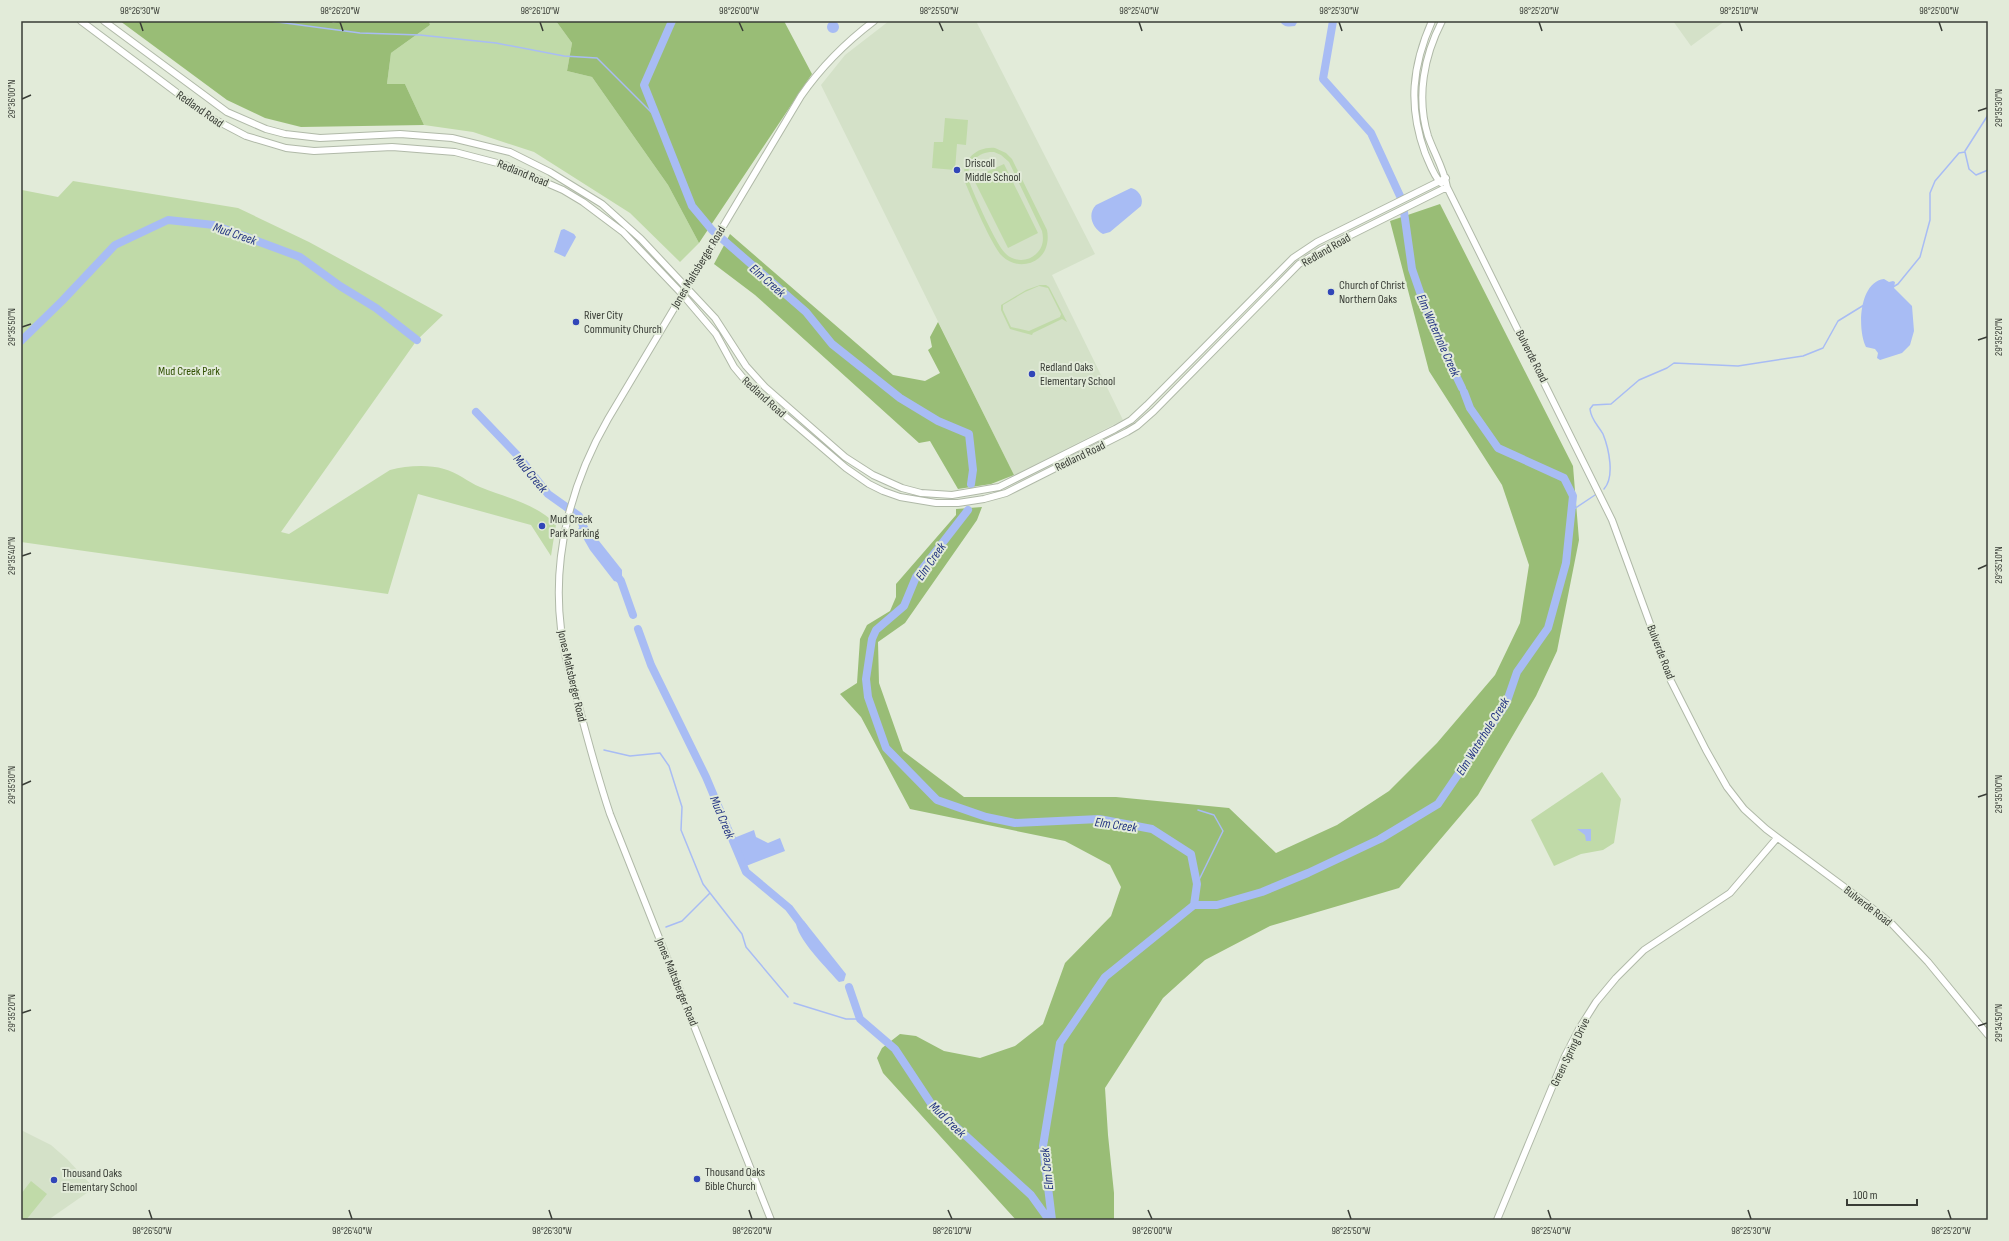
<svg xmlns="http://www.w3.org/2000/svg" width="2009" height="1241" font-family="'Sofia Sans Condensed',sans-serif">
<rect width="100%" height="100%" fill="#e2ebd9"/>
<!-- built -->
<path fill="#d4e1c8" d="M889 21H976L1095 254 1052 275 1123 420 1014 475 821 85 845 55Z
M1673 21H1725L1691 46Z
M21 1130 51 1145 67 1159 94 1188 48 1220H21Z"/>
<!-- green -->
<path fill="#c0daa8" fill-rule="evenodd" d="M429 21H556L572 43 567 71 592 77 668 185 699 243 680 262 630 213 534 152 473 132 424 125 405 84H387L391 53 430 25Z
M945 118 968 120 966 145 957 144 955 170 932 168 934 142H943Z
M995 148 1006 153 1012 159 1047 230C1049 240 1047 251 1039 258 1028 267 1012 266 1002 256 992 246 971 197 965 182 960 162 975 146 995 148ZM994 152 1001 155 1009 162 1042 231C1044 240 1043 248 1036 254 1028 262 1013 262 1005 253 996 244 974 195 969 181 965 165 977 151 994 152Z
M1004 164 1038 233 1008 248 973 178Z
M73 181 238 208 309 242 443 315 417 340 281 532 289 534 390 470C406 466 427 464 444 469 457 472 468 482 480 487 507 498 534 503 556 524L551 556 531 525 418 494 388 594 21 542V192L22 190 58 197Z
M1040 285H1046L1049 287 1067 322 1062 319 1033 333 1032 335 1010 329 1001 310V305L1026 290ZM1039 286 1048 288 1061 314 1060 317 1029 331 1011 327 1003 310V305L1025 292Z
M1602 772 1621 799 1614 843 1603 850 1581 854 1554 866 1531 820Z
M31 1181 47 1194 26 1220H21V1194Z"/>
<!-- forest -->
<path fill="#99bd76" d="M120 21H331L333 23 342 21H429L430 25 391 53 387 84H405L424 125 301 127 265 118 227 100Z
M556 21H784L812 74 699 243 668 185 592 77 567 71 572 43Z
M1440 204 1573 466 1579 540 1557 651 1536 696 1478 795 1399 888 1270 926 1205 960 1163 998 1105 1088 1108 1135 1114 1193V1220H1016L883 1073 877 1058 882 1048 900 1034 916 1036 944 1051 980 1058 1015 1046 1043 1024 1065 963 1111 916 1121 887 1110 865 1065 841 910 809 861 717 840 694 857 683 860 639 867 625 890 611 896 597V584L956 515V509L982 507 977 520 905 623 878 642 879 683 903 751 964 797H1116L1229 808 1276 853 1337 825 1389 791 1437 743 1495 675 1520 623 1529 565 1502 485 1429 371 1390 221Z
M730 234 893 375 925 381 940 373 928 350 932 347 930 337 938 322 1014 475 991 484 958 489 930 441 919 443 755 295 714 264Z"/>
<!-- water -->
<path fill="#a8bcf4" d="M827 27a6 6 0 1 1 12 0a6 6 0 1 1-12 0Z
M1280 21H1298L1295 26C1288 27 1283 27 1280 21Z
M1131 188C1139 190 1144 198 1141 206L1110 232 1103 234C1092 228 1087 214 1096 205Z
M564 229 574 234 576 237 565 257 554 252 561 230Z
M1884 279 1889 282 1893 281 1895 282 1894 288 1912 306 1914 331 1910 345 1902 353 1880 360 1877 358 1878 353 1875 349 1866 347C1857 329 1859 282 1884 279Z
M584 522 622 570V580L618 582 614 581 590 550 578 529Z
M1577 829H1591V841H1586L1585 835Z
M754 830 756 837 768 843 780 838 785 851 746 866 734 838Z
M799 919 804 921 846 974 844 981 839 982 836 979C826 967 795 937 796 921Z"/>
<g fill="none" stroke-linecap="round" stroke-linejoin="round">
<!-- stream -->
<path stroke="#a8bcf4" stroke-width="1.5" d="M270 21 360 33 420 35 496 43 564 56 597 58 657 118
M1965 151 1988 115
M1893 287 1898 284 1920 257 1930 220V193L1935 181 1959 153 1965 152 1969 169 1976 175 1988 170
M1604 489C1615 477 1609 449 1603 434 1598 425 1591 420 1590 409L1593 405 1611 404 1639 380 1667 368 1674 363 1738 366 1803 356 1823 348 1838 321 1864 305
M1571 511 1595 495
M604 750 630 756 660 753 669 766 682 807 681 830 703 884 742 934 746 947 788 997
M1197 884 1223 831 1214 815 1198 810
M666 927 682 921 710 893
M794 1003 846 1019H860"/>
<!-- river -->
<path stroke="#a8bcf4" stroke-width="8" d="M672 21 644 85 692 206 712 230 806 312 832 344 900 398 938 421 969 434 973 470 971 484
M1333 21 1323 79 1371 133 1400 196
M1404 212 1412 269 1430 321 1462 388
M21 341 62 301 115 245 168 220 214 225 300 257 340 286 376 308 417 340
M476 412 519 457 548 494 579 516 586 533
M968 510 916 577 904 606 876 630 872 639 866 679 868 697 886 748 937 800 986 817 1015 823 1099 819 1152 829 1191 854 1197 884 1194 905 1105 977 1060 1043 1043 1146 1052 1220
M615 573 621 581 633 615
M638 629 651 665 706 777 746 872 789 908 804 928
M1194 905H1217L1262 892 1308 873 1380 839 1438 804 1506 704 1517 672 1548 628 1566 563 1573 496 1564 478 1498 448 1470 408 1464 392
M849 987 860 1019 895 1049 932 1105 1031 1195 1049 1220"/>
<defs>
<path id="secondary" d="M81 21 208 116 246 136 286 148 314 151 392 147 455 152 505 165 563 190 583 202 623 232 682 294 716 334 734 367 749 385 846 468 869 484 883 491 900 497 936 503H958L984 499 1006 493 1127 432 1137 426 1154 411 1299 264 1321 250 1447 187
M104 21 227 112 266 129 285 134 320 138 400 134 452 138 510 152 550 172 602 204 641 239 715 318 746 366 765 387 845 457 873 475 902 488 921 493 952 495 999 487 1115 429 1131 420 1147 405 1293 258 1317 242 1446 178
M1432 21C1412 66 1408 106 1425 153 1429 162 1434 177 1441 183
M1442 21C1424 56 1416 97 1428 136 1434 153 1444 169 1447 187L1612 520 1671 681 1706 750 1727 787 1744 809 1766 829 1867 904 1892 924 1928 962 1988 1035
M771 1220 610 814C598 778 588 741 578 703 571 679 564 655 561 629 552 556 571 483 608 419L801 96C821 67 845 43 874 21
M1497 1220 1565 1056 1579 1029 1596 1002 1616 978 1644 950 1730 893 1777 838"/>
</defs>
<!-- secondary casing -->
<use href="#secondary" stroke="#b0b9a8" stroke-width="8"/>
<!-- secondary -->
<use href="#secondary" stroke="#fff" stroke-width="6"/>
</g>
<!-- ticks -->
<path fill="none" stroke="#393d36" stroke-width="1.5" d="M140 22 143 31M340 22 343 31M540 22 543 31M739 22 743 31M939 22 943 31M1139 22 1142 31M1339 22 1342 31M1539 22 1542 31M1739 22 1742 31M1939 22 1942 31M22 99 31 95M1978 111 1987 108M22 327 31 324M1978 340 1987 337M22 556 31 553M1978 569 1987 565M22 785 31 781M1978 797 1987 794M22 1013 31 1010M1978 1026 1987 1023M149 1210 152 1219M349 1210 352 1219M549 1210 552 1219M749 1210 752 1219M948 1210 952 1219M1148 1210 1152 1219M1348 1210 1351 1219M1548 1210 1551 1219M1748 1210 1751 1219M1948 1210 1951 1219"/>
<!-- markers -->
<g fill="#3146b8" stroke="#e2ebd9" stroke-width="1.5">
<circle cx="957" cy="170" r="4"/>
<circle cx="1331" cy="292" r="4"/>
<circle cx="576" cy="322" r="4"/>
<circle cx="1032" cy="374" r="4"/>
<circle cx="542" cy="526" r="4"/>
<circle cx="697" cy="1179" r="4"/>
<circle cx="54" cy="1180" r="4"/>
</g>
<g text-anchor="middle" stroke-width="4" stroke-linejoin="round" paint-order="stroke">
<!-- street labels -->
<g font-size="12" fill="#393d36" stroke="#e2ebd9">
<text transform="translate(200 109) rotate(35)" y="4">Redland Road</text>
<text transform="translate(523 173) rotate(22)" y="4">Redland Road</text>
<text transform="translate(1326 250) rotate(-30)" y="4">Redland Road</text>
<text transform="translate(698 267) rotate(-59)" y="4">Jones Maltsberger Road</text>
<text transform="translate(1532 356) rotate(63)" y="4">Bulverde Road</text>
<text transform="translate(764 397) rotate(42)" y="4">Redland Road</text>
<text transform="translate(1080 456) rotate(-26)" y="4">Redland Road</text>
<text transform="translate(1661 652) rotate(69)" y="4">Bulverde Road</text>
<text transform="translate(572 676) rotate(77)" y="4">Jones Maltsberger Road</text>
<text transform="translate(1868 906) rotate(38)" y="4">Bulverde Road</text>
<text transform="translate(677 982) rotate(68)" y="4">Jones Maltsberger Road</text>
<text transform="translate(1570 1052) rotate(-64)" y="4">Green Spring Drive</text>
</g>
<!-- poi labels -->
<g font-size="12" fill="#393d36" stroke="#e2ebd9" text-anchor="start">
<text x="965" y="167">Driscoll<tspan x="965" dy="14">Middle School</tspan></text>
<text x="1339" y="289">Church of Christ<tspan x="1339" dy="14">Northern Oaks</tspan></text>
<text x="584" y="319">River City<tspan x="584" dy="14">Community Church</tspan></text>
<text x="1040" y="371">Redland Oaks<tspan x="1040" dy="14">Elementary School</tspan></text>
<text x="550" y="523">Mud Creek<tspan x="550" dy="14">Park Parking</tspan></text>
<text x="705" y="1176">Thousand Oaks<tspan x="705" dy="14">Bible Church</tspan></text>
<text x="62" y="1177">Thousand Oaks<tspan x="62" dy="14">Elementary School</tspan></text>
</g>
<!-- park labels -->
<g font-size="12" fill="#304f00" stroke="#e2ebd9">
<text x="189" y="375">Mud Creek Park</text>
</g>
<!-- water labels -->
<g font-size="13" font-style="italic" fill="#233483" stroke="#e2ebd9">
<text transform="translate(235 233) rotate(19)" y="5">Mud Creek</text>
<text transform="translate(768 280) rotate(41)" y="5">Elm Creek</text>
<text transform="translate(1439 335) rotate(66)" y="5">Elm Waterhole Creek</text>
<text transform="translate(531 473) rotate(50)" y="5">Mud Creek</text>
<text transform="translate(930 561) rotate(-55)" y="5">Elm Creek</text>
<text transform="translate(1482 736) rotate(-58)" y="5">Elm Waterhole Creek</text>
<text transform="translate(723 817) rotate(67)" y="5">Mud Creek</text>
<text transform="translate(1116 824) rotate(8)" y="5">Elm Creek</text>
<text transform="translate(948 1119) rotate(44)" y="5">Mud Creek</text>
<text transform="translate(1046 1169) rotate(-96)" y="5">Elm Creek</text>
</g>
</g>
<!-- border -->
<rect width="2009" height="1241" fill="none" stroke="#e2ebd9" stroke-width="44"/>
<!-- scale -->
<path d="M1847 1199v6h70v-6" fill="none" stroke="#393d36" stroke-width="2"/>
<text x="1853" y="1199" font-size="12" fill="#393d36" stroke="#e2ebd9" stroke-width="3" paint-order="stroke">100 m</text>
<rect x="22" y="22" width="1965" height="1197" fill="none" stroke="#393d36" stroke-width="1.5"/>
<g font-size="10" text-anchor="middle" fill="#393d36">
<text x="140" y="14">98°26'30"W</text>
<text x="340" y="14">98°26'20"W</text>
<text x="540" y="14">98°26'10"W</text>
<text x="739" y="14">98°26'00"W</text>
<text x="939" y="14">98°25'50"W</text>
<text x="1139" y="14">98°25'40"W</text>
<text x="1339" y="14">98°25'30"W</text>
<text x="1539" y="14">98°25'20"W</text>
<text x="1739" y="14">98°25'10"W</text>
<text x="1939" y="14">98°25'00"W</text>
<text transform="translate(11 99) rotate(-90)" y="4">29°36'00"N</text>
<text transform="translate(1998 108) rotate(-90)" y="4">29°35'30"N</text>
<text transform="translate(11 327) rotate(-90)" y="4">29°35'50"N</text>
<text transform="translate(1998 337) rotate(-90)" y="4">29°35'20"N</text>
<text transform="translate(11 556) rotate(-90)" y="4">29°35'40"N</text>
<text transform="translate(1998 565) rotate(-90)" y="4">29°35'10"N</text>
<text transform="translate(11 785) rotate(-90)" y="4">29°35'30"N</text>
<text transform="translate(1998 794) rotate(-90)" y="4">29°35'00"N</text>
<text transform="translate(11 1013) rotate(-90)" y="4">29°35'20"N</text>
<text transform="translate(1998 1023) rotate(-90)" y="4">29°34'50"N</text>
<text x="152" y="1234">98°26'50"W</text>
<text x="352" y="1234">98°26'40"W</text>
<text x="552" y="1234">98°26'30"W</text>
<text x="752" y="1234">98°26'20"W</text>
<text x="952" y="1234">98°26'10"W</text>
<text x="1152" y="1234">98°26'00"W</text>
<text x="1351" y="1234">98°25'50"W</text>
<text x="1551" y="1234">98°25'40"W</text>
<text x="1751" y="1234">98°25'30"W</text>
<text x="1951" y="1234">98°25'20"W</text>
</g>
</svg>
